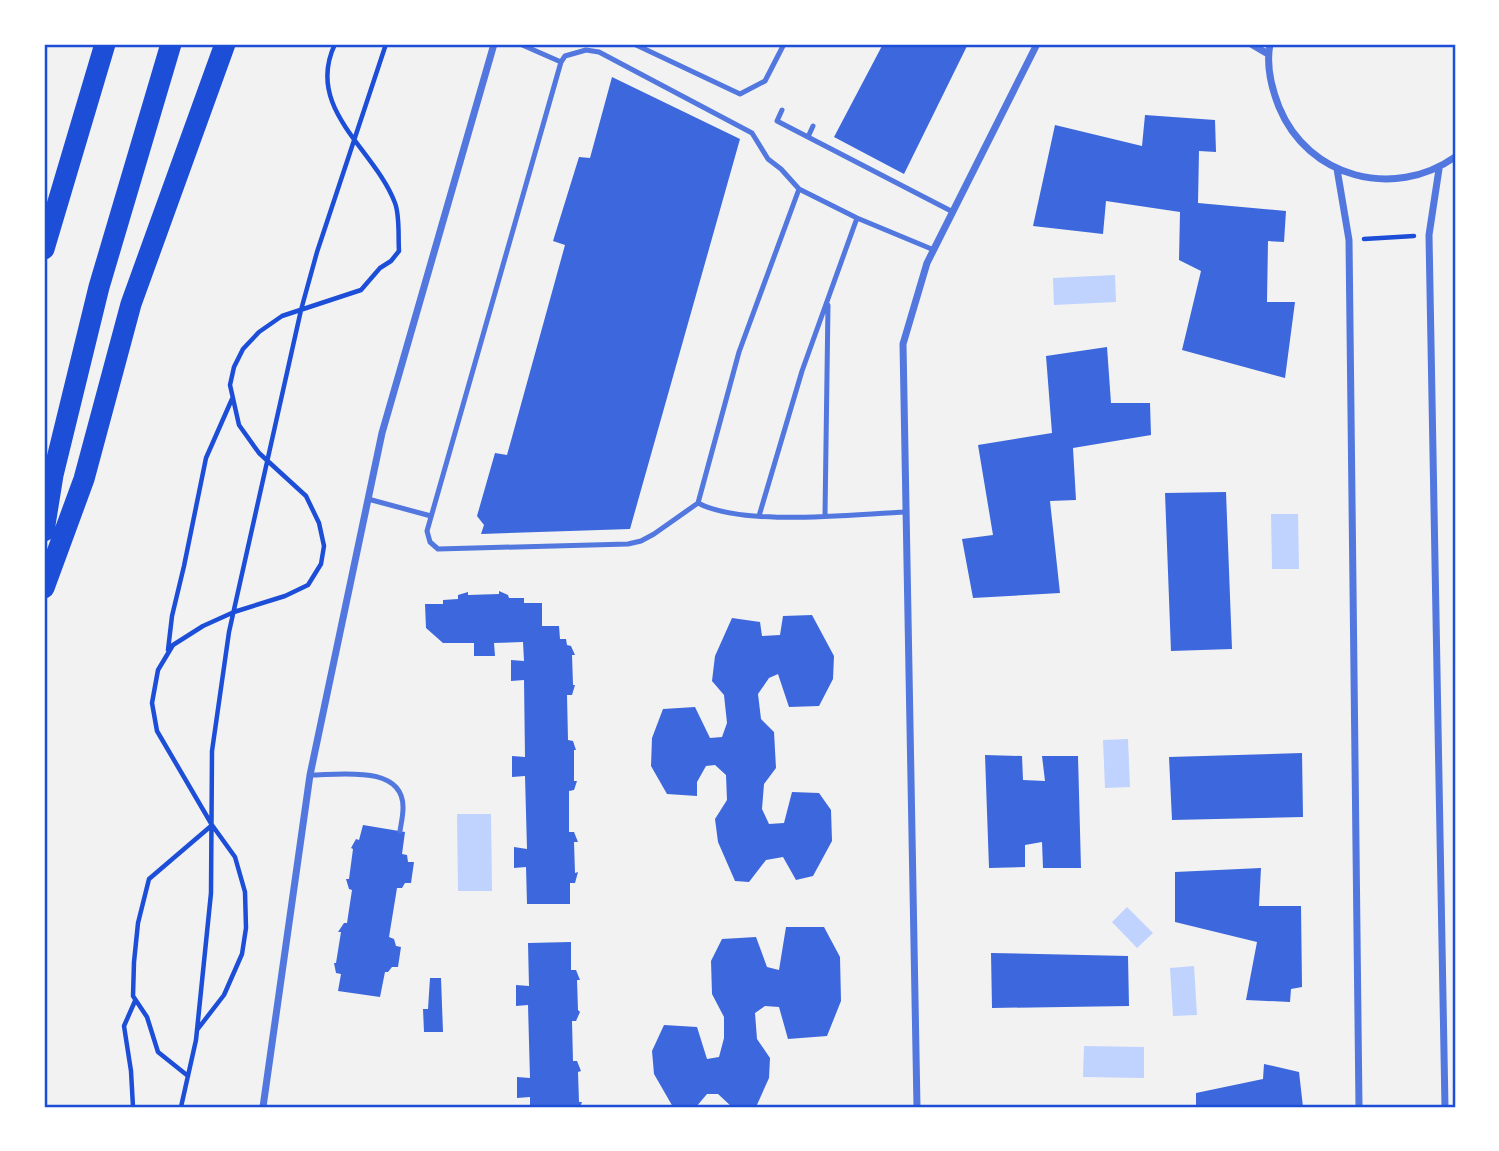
<svg xmlns="http://www.w3.org/2000/svg" width="1499" height="1151" font-family="'Fira Sans',sans-serif">
<rect width="100%" height="100%" fill="#f2f2f2"/>
<!-- water -->
<path fill="#bfd3fe" d="M1115 275 1116 302 1054 305 1053 278Z
M1271 514H1298L1299 569H1272Z
M1128 739 1130 787 1105 788 1103 740Z
M457 814H491L492 891H458Z
M1127 907 1153 933 1137 948 1112 922Z
M1194 966 1197 1015 1173 1016 1170 968Z
M1084 1046 1144 1047V1078L1083 1077Z"/>
<!-- building -->
<path fill="#3d67dc" d="M883 44H968L904 174 834 137Z
M612 77 740 139 630 529 481 534 484 525 477 516 495 453 507 455 565 245 553 241 579 157 590 158Z
M1145 115 1215 120 1216 152 1199 151 1198 203 1286 211 1284 242 1268 241 1267 302H1295L1285 378 1182 350 1201 271 1179 260 1180 212 1106 201 1103 234 1033 226 1055 125 1142 146Z
M1107 347 1111 403H1150L1151 435 1073 448 1076 500 1050 501 1060 593 973 598 962 539 993 535 978 445 1052 433 1046 356Z
M1226 492 1232 649 1171 651 1165 493Z
M499 591 508 595 509 598H524V603H542V626H559L560 639H566L567 645 571 646 575 655H572L573 685H575L572 695H567L568 740 573 741 576 750H574V781H577L574 790 569 791V832H574L578 842H574L575 873 578 872 575 883H570V904H527L526 867 514 868V847L527 849 525 776 512 777V756L525 757 524 680 511 681V660L524 661 523 642 494 643 495 656H474V643H443L426 628 425 604H443V600L458 599V595L468 592V595L499 594Z
M812 615 834 656 833 679 819 706 789 707 778 674 769 678 758 694 761 719 774 732 776 768 764 784 762 809 769 824 784 823 792 792 819 793 831 810 832 841 813 876 796 880 783 857 766 860 749 882 735 881 718 842 715 819 727 800 726 775 715 765 706 766 697 782V796L667 794 651 766 652 738 663 709 695 707 710 738 722 737 727 723 724 695 712 681 715 656 732 618 760 622 762 636 780 635 783 616Z
M1302 753 1303 817 1172 820 1169 757Z
M985 755 1022 756 1023 780 1045 781 1042 756H1078L1081 868H1043L1042 842 1025 845V867L989 868Z
M363 825 405 832 402 854 407 855 408 862H414L411 883H405L402 888H397L389 937 394 939 396 946 401 947 398 967H392L388 972H385L380 997 338 991 341 974 336 973 334 963H336L341 932H338L344 923H347L352 890 349 889 346 879H349L353 849 351 848 356 839 359 840Z
M1261 868 1259 906H1301L1302 987 1291 989 1290 1002 1246 1000 1257 942 1175 922V872Z
M786 927H824L840 957 841 1001 827 1036 788 1039 779 1007 765 1006 755 1013 757 1039 770 1058 769 1078 756 1107H732L718 1094H707L696 1107H673L654 1074 652 1051 664 1025 697 1027 707 1059 719 1057 724 1038V1017L712 994 711 961 722 939 756 937 767 967 779 970Z
M571 942V970H576L580 980H577L578 1010 580 1012 576 1021H572L573 1061H577L581 1071 578 1072 579 1102H582L580 1107H530V1097L517 1098V1077L530 1078 528 1005 516 1006V985L529 986 528 943Z
M991 953 1128 956 1129 1006 992 1008Z
M430 978H441L443 1032H424L423 1009H428Z
M1264 1064 1299 1072 1303 1107H1196V1093L1263 1079Z"/>
<g fill="none" stroke-linecap="round" stroke-linejoin="round">
<!-- path -->
<path stroke="#1d4ed8" stroke-width="4.5" d="M1364 239 1414 236
M168 650 172 616 184 566 206 458 232 399
M197 1030 224 995 242 954 246 928 245 892 235 857 212 825 157 731 152 703 158 670 173 645 203 626 234 612 285 596 308 585 321 564 324 546 319 523 306 496 259 453 239 425 230 385 234 367 243 349 259 332 282 316 361 290 380 268 391 261 399 251C398 237 400 216 395 203 375 149 304 109 335 44
M188 1076 158 1052 147 1017 133 996 134 962 138 923 149 879 211 826
M133 1107 131 1071 124 1026 135 1001
M181 1107 196 1040 211 893 212 751 229 632 301 310 317 252 386 44"/>
<!-- service -->
<path stroke="#5277de" stroke-width="5" d="M520 44 561 62
M634 44 740 94 765 81 784 44
M782 110 777 121 953 212
M808 137 813 126
M799 189 739 352 698 503 654 534 641 541 628 544 438 549 430 542 427 531 561 62 565 56 586 50 599 52 752 133 768 159 781 169 799 189 857 218 934 250
M368 499 431 516
M698 503C743 527 853 514 906 512
M825 515 828 305
M759 516 802 371 857 218
M310 775C339 775 404 764 403 808 403 816 401 824 400 831"/>
<!-- minor -->
<path stroke="#5277de" stroke-width="7" d="M1251 44 1268 54
M1270 44C1266 65 1271 87 1279 107 1308 178 1394 200 1455 157
M1337 169 1349 240 1359 1107
M1439 169 1429 235 1445 1107
M263 1107 310 775 382 433 494 44
M917 1107 903 344 927 263 1037 44"/>
<!-- motorway -->
<path stroke="#1d4ed8" stroke-width="21" d="M44 249 105 44
M44 531 53 475 99 287 171 44
M44 588 84 479 131 304 225 44"/>
</g>
<!-- border -->
<rect width="1499" height="1151" fill="none" stroke="#ffffff" stroke-width="91"/>
<rect x="46" y="46" width="1408" height="1060" fill="none" stroke="#1d4ed8" stroke-width="2.5"/>
</svg>
